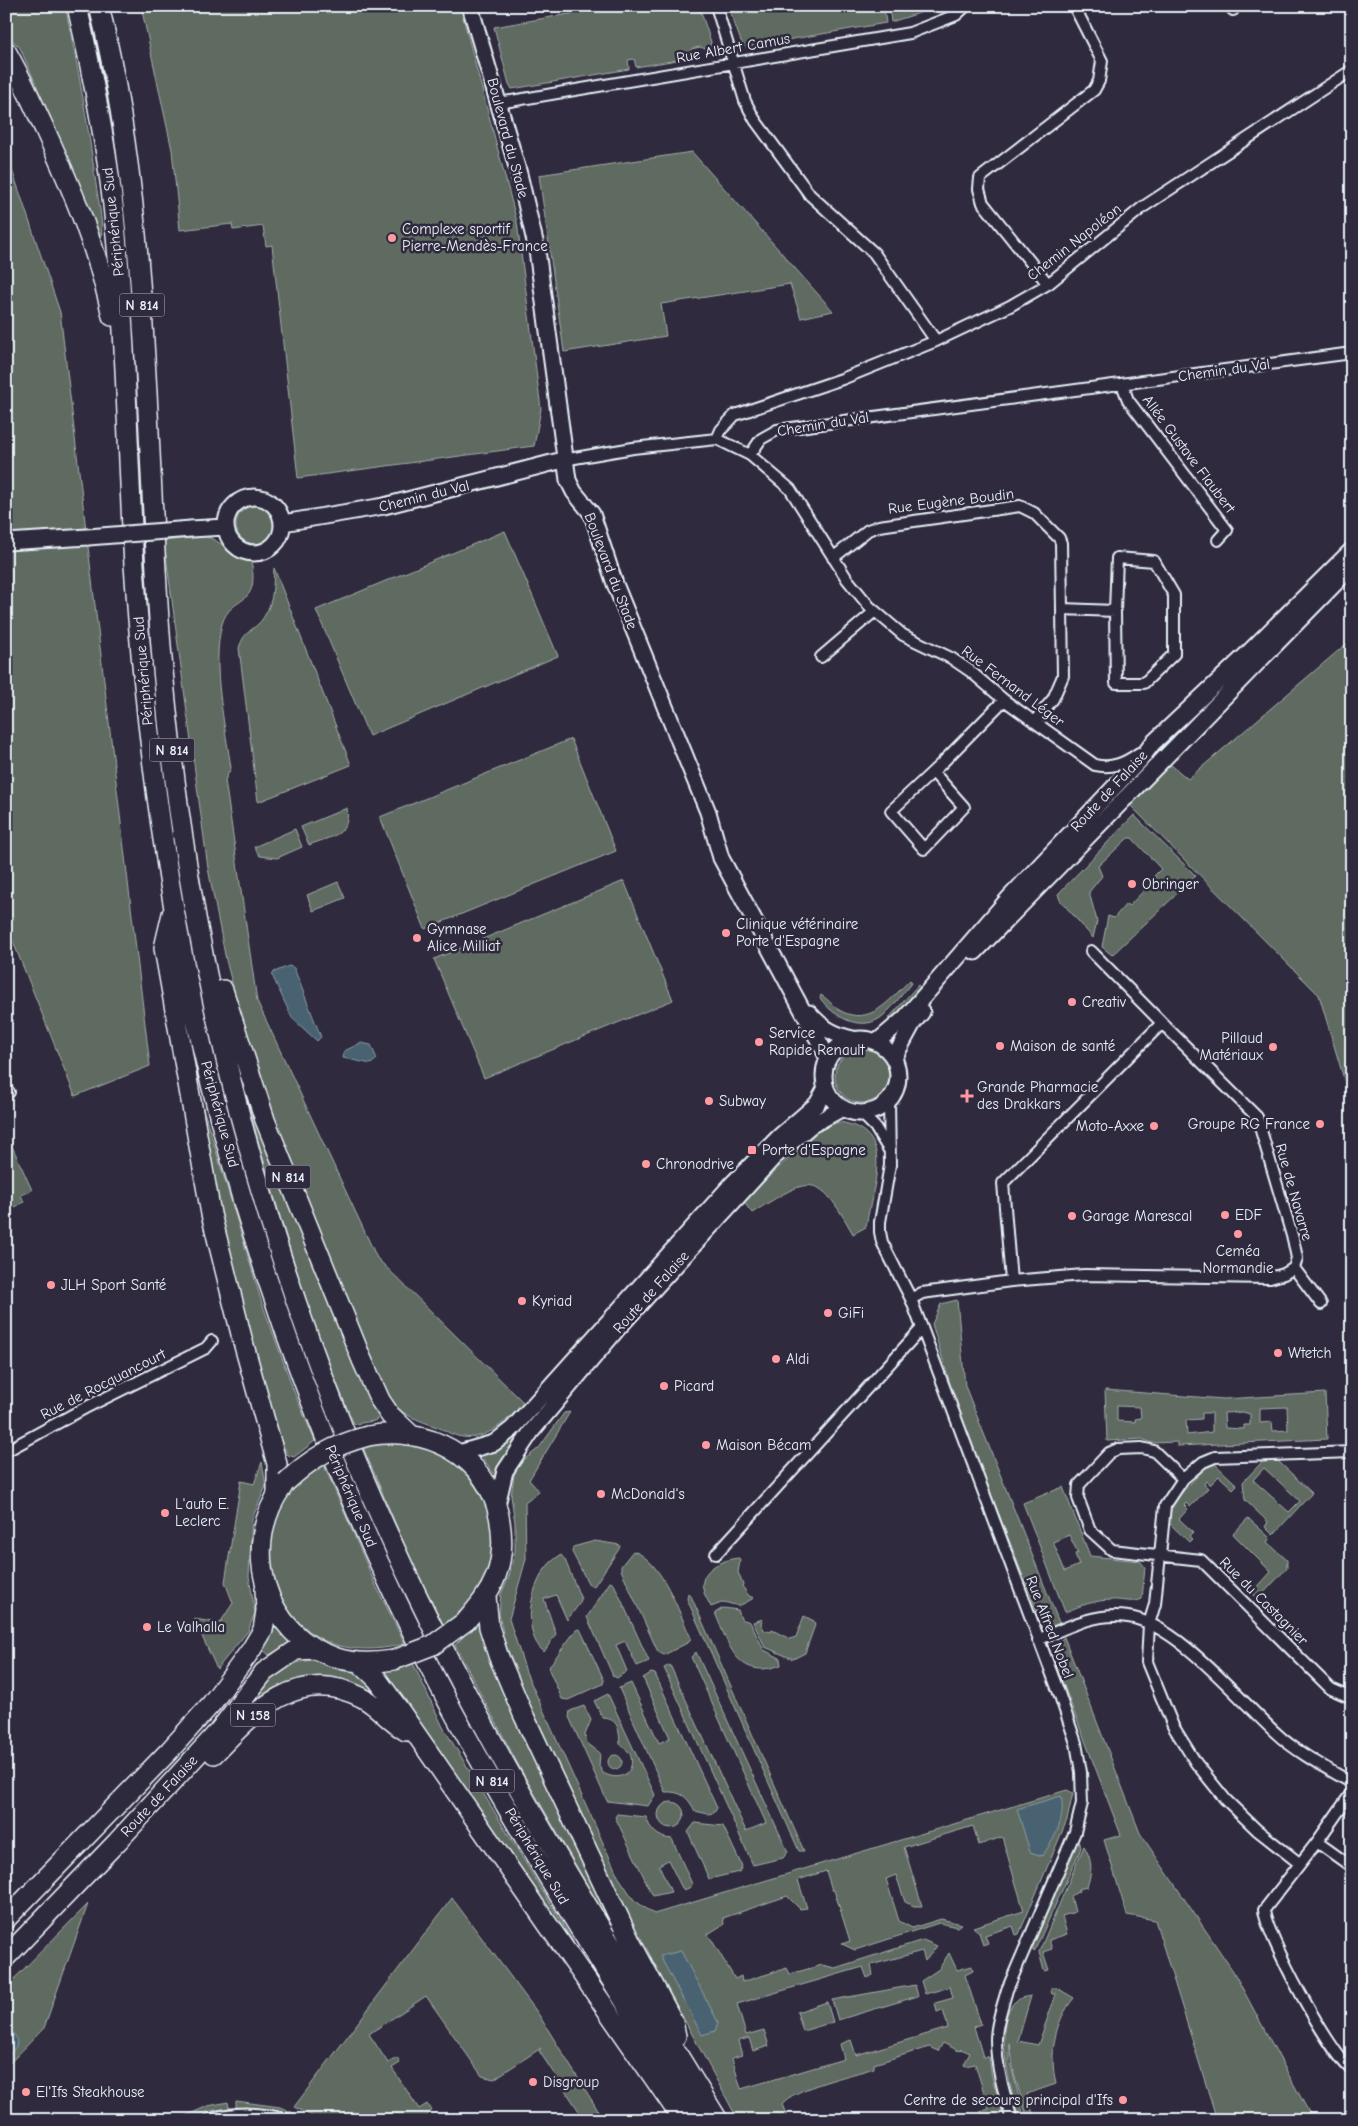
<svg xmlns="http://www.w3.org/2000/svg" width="1358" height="2126" font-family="'Comic Neue',sans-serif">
<rect width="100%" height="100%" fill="#2f2a3d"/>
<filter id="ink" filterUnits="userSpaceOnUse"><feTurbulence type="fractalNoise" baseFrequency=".02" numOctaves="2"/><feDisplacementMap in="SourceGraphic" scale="10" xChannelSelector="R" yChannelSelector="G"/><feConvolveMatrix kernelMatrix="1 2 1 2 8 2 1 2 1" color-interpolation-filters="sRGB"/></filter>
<g filter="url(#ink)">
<!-- green -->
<path fill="#5f6b60" stroke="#a4aeac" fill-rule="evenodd" d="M6 6H65C78 65 88 125 96 184 98 198 105 230 100 241L64 148 20 48 6 34Z
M141 6H460L517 222 541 409 534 446 298 478 272 245 266 246 263 226 233 230 232 224 180 230 172 150Z
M615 6H699L711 42 709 50 700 47 691 49 689 58 636 67 634 59 628 60 629 69 512 89 509 84 494 27Z
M728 6H884L886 23 746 47 742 44Z
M889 6H942L891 22Z
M6 152 60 312 150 1066 75 1096 6 924Z
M692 152 833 311 801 318 790 284 661 304 666 336 564 352 539 175Z
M236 525a19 19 0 1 1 38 0a19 19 0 1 1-38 0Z
M505 531 558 656 369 736 316 610Z
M205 536C222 541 233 556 251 560 261 610 231 593 222 624 211 666 225 725 231 768L225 780 257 1001 377 1258 524 1403C509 1419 487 1441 463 1437 452 1436 444 1429 434 1426 405 1415 402 1415 382 1389L286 1149 244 1029 226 960 208 868 164 541Z
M274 568 351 765 258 802 239 648C245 628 256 631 265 615 274 600 273 584 274 568Z
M1352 639V1106L1319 995 1121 796 1159 755 1188 779Z
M571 739 616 851 425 929 380 817Z
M347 808C351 836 331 836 309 845L301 827Z
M1134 815 1196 876 1112 955 1102 947 1108 916 1114 918 1126 904 1129 906 1156 878 1154 876 1161 869 1132 838H1128L1098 866 1102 876 1089 892 1097 921 1093 938 1060 900 1058 894Z
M295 829 302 847 277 858 260 856 254 847Z
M624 881 673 1000 484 1078 434 959Z
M338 882 345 898 313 911 307 895Z
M910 980 912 982C903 993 894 1006 884 1015 863 1034 833 1017 820 998L821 995C828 999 833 1006 839 1010 870 1028 890 999 910 980Z
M918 985 923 990 892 1025 888 1019Z
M835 1076a27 27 0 1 1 54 0a27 27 0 1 1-54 0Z
M246 1090 383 1415 374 1421 354 1424C307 1318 276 1204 245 1093Z
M200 1098 262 1303 296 1397 315 1441 294 1457 288 1455 281 1442 222 1227 198 1099Z
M839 1122C898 1131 872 1186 866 1227L853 1234C817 1169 810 1177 752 1213L743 1201 820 1129Z
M6 1133 32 1190 21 1195 24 1202 6 1212Z
M957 1300 965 1386 1060 1625 1048 1627 1041 1622 957 1407 932 1324 941 1304Z
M1105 1390 1224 1399 1325 1393 1327 1439 1177 1446V1442L1152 1443 1142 1439 1107 1441ZM1117 1406 1140 1407 1141 1418 1135 1419V1422L1117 1421ZM1287 1407 1288 1430 1273 1431 1272 1422 1260 1423V1408ZM1243 1412 1250 1414V1425H1244V1429L1225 1428 1224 1413ZM1202 1413H1212V1432L1187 1435 1186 1420 1202 1419Z
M1347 1391H1352V1438H1349Z
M570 1412 529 1480 539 1491 525 1502 526 1559 509 1619 526 1672 618 1876 634 1900 654 1914 1067 1790 1073 1793 1067 1820 1019 1934 1016 1935 1013 1926 985 1935 988 1943 983 1945 979 1932 973 1927 1024 1911 1002 1837 979 1845 973 1826 904 1847 922 1906H914L905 1902 896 1875 886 1879 899 1921 912 1928 941 1919 961 1924 957 1927 939 1923 855 1950 842 1944 850 1941 834 1890H832L826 1871 798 1880 807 1908 800 1909 787 1896 723 1918 724 1924 708 1934 735 1979 741 1976 742 1982 787 1968 790 1974 822 1965 835 1968 923 1940 937 1946 925 1961 922 1951 871 1965 873 1975 867 1978 863 1967 737 2004 746 2035 764 2030 769 2046 753 2051 749 2038 738 2041 742 2055 732 2058 741 2089 844 2059 840 2044 851 2040 856 2055 948 2028 943 2010 937 2012 935 2003 953 1998 950 1987 925 1994 921 1981 939 1969 949 1953 957 1970 972 1966 973 1971 965 1975 981 2024 974 2027 983 2057H989L992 2077 1002 2110 1000 2115 995 2118 983 2115 980 2112 989 2109 975 2064 965 2066 964 2064 970 2053 961 2049 959 2051 943 2043 938 2051 929 2047 874 2064V2068C853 2075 793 2088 782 2104L788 2120H738L632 1922 520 1683 504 1639 499 1613 501 1594 509 1576 515 1551V1523L511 1496 514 1475 520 1463 539 1448 564 1413Z
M529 1423 496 1476 481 1456 499 1449Z
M383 1442C393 1442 404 1441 414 1443 435 1447 455 1461 468 1477 513 1531 493 1585 444 1626L410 1558 363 1447Z
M1263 1461H1278L1312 1493 1273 1535 1265 1527 1268 1522 1245 1500 1243 1482ZM1264 1468 1300 1501 1289 1512 1253 1480Z
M262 1462 266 1486 252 1519 249 1576 255 1613 248 1631 217 1669 194 1619 220 1623 233 1603 225 1582 241 1481 254 1484Z
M323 1463 376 1586 405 1644C377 1651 345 1652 319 1638 313 1635 307 1629 301 1624 258 1585 260 1519 302 1479 308 1473 316 1468 323 1463Z
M1214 1463 1237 1485 1233 1489 1219 1476 1210 1485 1206 1481 1204 1484 1208 1488 1190 1507 1186 1503 1184 1505 1188 1509 1179 1519 1193 1532 1189 1536 1192 1539 1189 1542 1169 1523 1171 1504 1209 1464Z
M1063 1487 1090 1556 1140 1561 1145 1567 1142 1599C1132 1604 1122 1599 1111 1600 1095 1600 1080 1606 1065 1612L1023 1503ZM1069 1535 1078 1553 1075 1554 1079 1565 1065 1571 1053 1542Z
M1248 1518 1270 1538 1267 1542 1287 1560V1568L1258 1599 1252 1593 1271 1572 1233 1534Z
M595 1541 620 1545 619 1549 594 1586 589 1585 572 1552 573 1547Z
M633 1551C662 1560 679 1613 691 1638L689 1642 664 1655 658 1652 621 1570V1566Z
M561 1555 565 1560 581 1599 580 1603 567 1620 556 1595 544 1599 556 1634 544 1652C518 1630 532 1569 561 1555Z
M739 1558 740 1561 738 1572 743 1585 742 1586 749 1596 754 1598 739 1606 724 1602 711 1607C709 1602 704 1595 703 1589 699 1569 724 1559 739 1558Z
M610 1582 614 1584 649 1661 637 1666 625 1641 616 1645 627 1671 617 1678 613 1676 587 1617Z
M688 1593 691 1596 804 1851H799L687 1599Z
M723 1608 738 1610 741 1619 750 1622 764 1650 780 1658 781 1665C737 1681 729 1645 715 1613Z
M804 1616 814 1621 815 1625 805 1653 793 1659 765 1647 753 1622 763 1619 761 1623 764 1630 771 1632 772 1630 790 1639 796 1637Z
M273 1624 291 1643 269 1655 261 1648Z
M476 1624 481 1627 484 1643 503 1693 613 1924 610 1925 520 1768 455 1645Z
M580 1629 604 1680 603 1684 568 1700 562 1699 549 1670 550 1665 576 1630Z
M1064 1637 1140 1833 1233 1971 1313 2120H1217L1155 1920 1127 1915 1104 1840 1121 1835 1056 1665 1054 1647Z
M696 1652 788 1852 783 1858 753 1865 664 1668 670 1665 746 1831 766 1823 691 1657Z
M313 1660 331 1662 363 1674 382 1698C332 1684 304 1665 258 1700L255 1698C273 1674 282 1663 313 1660Z
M413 1663 443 1727 573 1941 572 1946 386 1678 385 1671 389 1667Z
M651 1673 655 1674 717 1808 714 1813 708 1814 695 1811C688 1797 681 1791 665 1792L619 1688 631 1683 659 1743 670 1738 643 1678Z
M608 1694 655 1795 648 1806 607 1801 569 1717 570 1711 584 1706 591 1720 585 1735 587 1743 600 1753 599 1766 603 1773C619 1782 637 1774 630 1753L620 1744C619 1730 619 1719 603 1718L594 1701Z
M608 1762a7 7 0 1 1 14 0a7 7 0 1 1-14 0Z
M658 1815a13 13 0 1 1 26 0a13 13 0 1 1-26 0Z
M617 1814 646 1817C650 1830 658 1838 672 1839L692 1884 691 1887 684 1890 682 1888 668 1860 659 1865 671 1892 653 1896 615 1817Z
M695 1823 723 1826 742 1866 739 1872 709 1879 688 1832Z
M1077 1840 1081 1847 1079 1853 1034 1952 1031 1947Z
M1084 1846C1093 1861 1092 1872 1087 1887L1078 1889 1079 1891 1071 1896 1075 1912 1062 1916 1067 1934 1049 1940 1052 1949 1043 1952 1049 1970 1044 1971 1039 1952Z
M452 1898 537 2012 604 2120H585L539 2051 541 2048 494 2079 482 2076 426 1996 369 2034 388 2063 397 2058 400 2063 392 2068 419 2109 427 2104 431 2109 424 2120H320L294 2107Z
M88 1904 44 2028 6 2067V1987Z
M915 1985 918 1996 838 2020 832 2000Z
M1050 1988H1057L1074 1998C1054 2022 1049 2054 1056 2084L1027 2094 1035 2120H1028L1014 2074 1010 2043V2062L1023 2113 1018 2115C1011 2091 991 2018 1017 2000 1021 1997 1027 1997 1031 1996L1018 2041 1038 2045 1056 1994H1052Z
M827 2002 833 2022 803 2031 797 2012Z
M236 2101 280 2107 309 2120H296L267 2109 236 2107Z
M228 2102 229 2108 208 2111 187 2120H176L208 2106Z"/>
<!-- water -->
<path fill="#496271" stroke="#899ba7" d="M289 966 294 968 321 1037 317 1041 292 1018 272 975 274 972Z
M361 1043 371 1045 377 1059 371 1064 343 1058 344 1051Z
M1061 1796C1066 1818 1055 1839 1042 1856L1030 1852 1017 1809Z
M681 1951 718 2022 715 2031 702 2035 660 1956Z
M6 2026C21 2040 20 2044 6 2058Z"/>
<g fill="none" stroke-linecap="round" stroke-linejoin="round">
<defs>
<path id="street" d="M716 6 745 101 755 120 810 195 874 253 936 341
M1231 6 1233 10
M499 103 910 33 956 15 966 6
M1048 284 983 203 979 189 980 178 1094 90 1099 81 1102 61 1074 6
M1122 384 1128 400 1227 530 1218 540
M717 439 721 430 735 415 842 379 936 341 1010 306 1048 284 1143 207 1352 70
M750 455 790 489 847 579 869 606 903 635 951 658 970 671 1004 700 1095 765C1112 769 1125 763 1139 753
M563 460 633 448 717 439 750 455 761 439 777 430 1352 353
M833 558 868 530 879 526 1020 506 1034 513 1059 538 1061 543 1063 676 1053 699 1034 722
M1062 609 1115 611 1116 683H1144L1174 654V595L1154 561 1117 558 1115 611
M821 657 875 611
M933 772 964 807 924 849 891 811 941 764 1004 700
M1091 951 1162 1023
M6 1090 9 1092
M889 1100 890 1165 880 1222V1232L882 1242 911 1299 922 1328 1059 1693 1076 1743 1081 1772 1082 1803 1075 1832 1007 1990C1003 2005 996 2023 996 2039 996 2067 1004 2093 1012 2120
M861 1113 875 1127 889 1150
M1294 1268 1321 1304
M911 1299 922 1293 1011 1281 1084 1275 1270 1278 1284 1274 1294 1268 1297 1258 1293 1239 1257 1117 1162 1023 1003 1183 1011 1281
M6 1451 85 1408 206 1348 212 1341
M1183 1479 1154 1451 1142 1448 1118 1449 1109 1453 1079 1485 1078 1498 1090 1530 1112 1550 1201 1560 1331 1689 1352 1698
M716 1554 922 1328
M1038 1640C1067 1627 1096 1612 1128 1617 1177 1623 1239 1700 1276 1733 1296 1752 1328 1769 1352 1783
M1352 1792 1317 1842 1264 1910C1266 1935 1331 2056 1352 2070
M1317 1842 1352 1867
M1299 1863 1257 1830 1225 1799 1196 1763 1173 1726 1147 1662 1149 1624 1155 1604 1165 1506 1183 1479 1203 1462 1215 1457 1352 1452
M208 2120C233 2111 262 2112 288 2120"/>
<path id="secondary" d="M470 6 519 174 537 250 568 480 574 492 592 514 615 584 708 812 721 858 828 1058
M226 525a28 28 0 1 1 56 0a28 28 0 1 1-56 0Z
M283 523 384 506 563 460
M191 529 225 527
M6 542 88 537
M975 952 1352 566
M809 1013C822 1028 834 1035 853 1039
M824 1076a37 37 0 1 1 74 0a37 37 0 1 1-74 0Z
M877 1042 905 1018 1010 897 1140 760 1153 743 1244 657 1352 550
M894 1058 913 1023 922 1012
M459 1453 494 1443 512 1429 732 1184 779 1137 817 1104 826 1088
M497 1505 505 1471 531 1432 619 1327 774 1157 810 1126 843 1108"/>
<path id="highway" d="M77 6C92 72 105 138 113 205 126 325 127 445 134 565 140 655 149 744 162 833 204 1129 301 1420 439 1685 517 1834 610 1976 698 2120
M99 6C146 196 145 393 157 587 161 662 169 737 179 811 218 1092 304 1370 431 1624 516 1795 618 1957 718 2120
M6 51C21 77 33 104 45 130 73 191 98 251 112 316
M172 914 164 948 211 1214 243 1342 277 1464V1495
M223 990 265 1120 362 1360 380 1400 390 1415 409 1433
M368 1436C426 1425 486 1455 499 1516 503 1536 503 1557 496 1576 489 1594 478 1607 466 1621
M283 1486C239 1545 264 1636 337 1658 356 1664 375 1663 394 1660
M486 1597 489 1627 498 1655 523 1714 630 1941 673 2022 676 2036
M359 1662 377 1679 398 1708 683 2120
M214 1754C254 1712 297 1665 361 1697 378 1705 389 1722 406 1731
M6 1919 169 1751 212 1703 251 1650 263 1630 266 1611 265 1588
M6 1957 117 1842 218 1732 264 1672 296 1650 316 1649"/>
</defs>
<!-- street casing -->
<use href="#street" stroke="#e8f1f8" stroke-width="14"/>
<!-- secondary casing -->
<use href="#secondary" stroke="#e8f1f8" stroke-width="19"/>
<!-- highway casing -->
<use href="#highway" stroke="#e8f1f8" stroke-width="22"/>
<!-- street -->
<use href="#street" stroke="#2f2a3d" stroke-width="10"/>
<!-- secondary -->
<use href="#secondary" stroke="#2f2a3d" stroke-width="15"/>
<!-- highway -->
<use href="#highway" stroke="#2f2a3d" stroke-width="19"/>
<defs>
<path id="secondary-bridge" d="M88 537 191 529"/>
<path id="highway-bridge" d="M286 1482C311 1458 334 1445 368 1436
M394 1660 433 1645 466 1621"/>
</defs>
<!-- secondary-bridge casing -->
<use href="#secondary-bridge" stroke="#e8f1f8" stroke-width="19" stroke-linecap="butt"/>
<!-- highway-bridge casing -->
<use href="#highway-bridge" stroke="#e8f1f8" stroke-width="22" stroke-linecap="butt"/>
<!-- secondary-bridge -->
<use href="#secondary-bridge" stroke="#2f2a3d" stroke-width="15"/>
<!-- highway-bridge -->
<use href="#highway-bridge" stroke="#2f2a3d" stroke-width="19"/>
</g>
</g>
<!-- markers -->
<g fill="#ff9aa2" stroke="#2f2a3d" stroke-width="2">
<circle cx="392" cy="238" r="5"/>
<circle cx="1132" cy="884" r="5"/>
<circle cx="726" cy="933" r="5"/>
<circle cx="417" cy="938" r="5"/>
<circle cx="1072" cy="1002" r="5"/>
<circle cx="759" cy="1042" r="5"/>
<circle cx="1000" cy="1046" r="5"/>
<circle cx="1273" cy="1047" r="5"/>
<path d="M964.5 1088.5h5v5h5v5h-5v5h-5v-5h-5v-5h5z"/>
<circle cx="709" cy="1101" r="5"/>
<circle cx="1320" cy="1124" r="5"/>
<circle cx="1154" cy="1126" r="5"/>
<rect x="747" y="1145" width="10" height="10" rx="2.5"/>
<circle cx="646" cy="1164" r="5"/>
<circle cx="1225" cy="1215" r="5"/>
<circle cx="1072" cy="1216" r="5"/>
<circle cx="1238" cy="1234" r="5"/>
<circle cx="51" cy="1285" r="5"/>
<circle cx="522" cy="1301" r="5"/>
<circle cx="828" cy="1313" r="5"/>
<circle cx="1278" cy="1353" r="5"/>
<circle cx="776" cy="1359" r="5"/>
<circle cx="664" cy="1386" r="5"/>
<circle cx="706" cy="1445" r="5"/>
<circle cx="601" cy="1494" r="5"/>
<circle cx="165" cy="1513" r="5"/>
<circle cx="147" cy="1627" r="5"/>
<circle cx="533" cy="2082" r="5"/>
<circle cx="26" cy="2092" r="5"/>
<circle cx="1123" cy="2100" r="5"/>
</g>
<g text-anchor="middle" stroke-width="5" stroke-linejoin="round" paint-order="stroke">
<!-- shield labels -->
<g fill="#2f2a3d" stroke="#b0b5c0" stroke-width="1">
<rect x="119.5" y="293.5" width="45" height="23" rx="4"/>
<rect x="149.5" y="738.5" width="45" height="23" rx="4"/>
<rect x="265.5" y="1165.5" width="45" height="23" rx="4"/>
<rect x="230.5" y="1703.5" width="45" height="23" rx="4"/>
<rect x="469.5" y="1769.5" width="45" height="23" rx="4"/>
</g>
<g font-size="14" font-weight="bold" fill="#e8f1f8">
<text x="142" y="310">N 814</text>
<text x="172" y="755">N 814</text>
<text x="288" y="1182">N 814</text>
<text x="253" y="1720">N 158</text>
<text x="492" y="1786">N 814</text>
</g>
<!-- street labels -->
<g font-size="15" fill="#e8f1f8" stroke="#2f2a3d">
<text transform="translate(733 48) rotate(-10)" y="5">Rue Albert Camus</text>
<text transform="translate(508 138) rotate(75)" y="5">Boulevard du Stade</text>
<text transform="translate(113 222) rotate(-96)" y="5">Périphérique Sud</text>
<text transform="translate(1074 242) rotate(-38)" y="5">Chemin Napoléon</text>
<text transform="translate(1224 370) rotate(-8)" y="5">Chemin du Val</text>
<text transform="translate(823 424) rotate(-9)" y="5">Chemin du Val</text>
<text transform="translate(1189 454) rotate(53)" y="5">Allée Gustave Flaubert</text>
<text transform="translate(424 496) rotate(-14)" y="5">Chemin du Val</text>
<text transform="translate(951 501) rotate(-7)" y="5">Rue Eugène Boudin</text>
<text transform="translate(611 571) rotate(69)" y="5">Boulevard du Stade</text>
<text transform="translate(143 671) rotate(-95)" y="5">Périphérique Sud</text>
<text transform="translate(1013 686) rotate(37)" y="5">Rue Fernand Léger</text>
<text transform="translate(1109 791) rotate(-47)" y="5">Route de Falaise</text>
<text transform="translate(220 1114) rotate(75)" y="5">Périphérique Sud</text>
<text transform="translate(1294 1192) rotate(74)" y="5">Rue de Navarre</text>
<text transform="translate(651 1292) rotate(-48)" y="5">Route de Falaise</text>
<text transform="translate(103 1384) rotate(-27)" y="5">Rue de Rocquancourt</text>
<text transform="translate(351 1496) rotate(67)" y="5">Périphérique Sud</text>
<text transform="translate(1264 1601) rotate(45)" y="5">Rue du Castagnier</text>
<text transform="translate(1050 1627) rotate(69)" y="5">Rue Alfred Nobel</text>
<text transform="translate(159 1796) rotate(-47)" y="5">Route de Falaise</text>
<text transform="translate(537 1856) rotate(59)" y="5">Périphérique Sud</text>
</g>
<!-- poi labels -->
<g font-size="15" fill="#e8f1f8" stroke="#2f2a3d" text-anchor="start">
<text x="402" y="234">Complexe sportif<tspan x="402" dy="17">Pierre-Mendès-France</tspan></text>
<text x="1142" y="889">Obringer</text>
<text x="736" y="929">Clinique vétérinaire<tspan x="736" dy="17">Porte d'Espagne</tspan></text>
<text x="427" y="934">Gymnase<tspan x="427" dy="17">Alice Milliat</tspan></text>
<text x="1082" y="1007">Creativ</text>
<text x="769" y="1038">Service<tspan x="769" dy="17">Rapide Renault</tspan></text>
<text x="1263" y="1043" text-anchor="end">Pillaud<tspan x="1263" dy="17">Matériaux</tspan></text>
<text x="1010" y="1051">Maison de santé</text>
<text x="977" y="1092">Grande Pharmacie<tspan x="977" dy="17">des Drakkars</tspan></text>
<text x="719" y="1106">Subway</text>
<text x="1310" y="1129" text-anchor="end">Groupe RG France</text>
<text x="1144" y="1131" text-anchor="end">Moto-Axxe</text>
<text x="762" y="1155">Porte d'Espagne</text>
<text x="656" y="1169">Chronodrive</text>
<text x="1235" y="1220">EDF</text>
<text x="1082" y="1221">Garage Marescal</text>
<text x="1238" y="1256" text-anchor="middle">Ceméa<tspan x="1238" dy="17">Normandie</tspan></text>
<text x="61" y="1290">JLH Sport Santé</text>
<text x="532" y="1306">Kyriad</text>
<text x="838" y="1318">GiFi</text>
<text x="1288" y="1358">Wtetch</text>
<text x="786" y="1364">Aldi</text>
<text x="674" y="1391">Picard</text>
<text x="716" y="1450">Maison Bécam</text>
<text x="611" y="1499">McDonald's</text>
<text x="175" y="1509">L'auto E.<tspan x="175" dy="17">Leclerc</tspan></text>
<text x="157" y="1632">Le Valhalla</text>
<text x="543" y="2087">Disgroup</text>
<text x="36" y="2097">El'Ifs Steakhouse</text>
<text x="1113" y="2105" text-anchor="end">Centre de secours principal d'Ifs</text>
</g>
</g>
<!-- margin -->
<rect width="1358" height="2126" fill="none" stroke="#2f2a3d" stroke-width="25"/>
<rect x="12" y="12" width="1333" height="2101" fill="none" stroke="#e8f1f8" stroke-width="2" filter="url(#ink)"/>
</svg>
